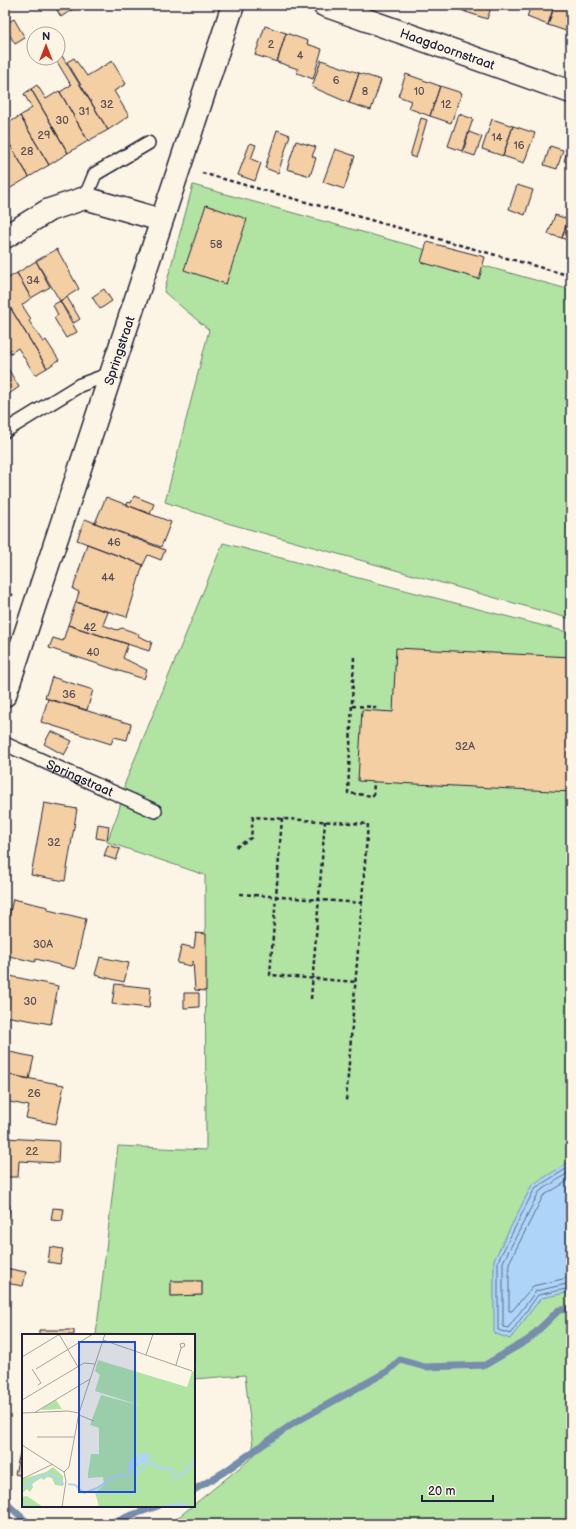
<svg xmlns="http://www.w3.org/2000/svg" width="576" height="1529" font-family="'Balsamiq Sans',sans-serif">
<rect width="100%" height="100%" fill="#fcf5e5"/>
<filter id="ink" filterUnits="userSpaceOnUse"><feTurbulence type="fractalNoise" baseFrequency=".025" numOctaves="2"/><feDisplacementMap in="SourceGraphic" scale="8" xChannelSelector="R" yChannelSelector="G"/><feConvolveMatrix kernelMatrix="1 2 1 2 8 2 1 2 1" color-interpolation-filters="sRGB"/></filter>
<g filter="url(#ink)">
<!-- green -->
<path fill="#b1e3a3" stroke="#6a826f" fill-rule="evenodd" d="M193 185 571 290V619L227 523 165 502 209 330 164 292Z
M223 543 571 633V1524H170L254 1456 245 1375 194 1379V1335H96L118 1146 206 1150 205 875 107 842 119 810 125 783ZM171 1281H202V1295L171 1296Z"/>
<!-- water -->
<path fill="#aed5f8" stroke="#768dac" d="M571 1161V1292L541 1298 510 1339 494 1333V1260L532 1185Z"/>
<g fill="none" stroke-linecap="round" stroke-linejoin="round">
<!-- shore -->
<path stroke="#5a6a87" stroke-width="1" d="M571 1166 535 1188 498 1261V1330L510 1334 538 1295 571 1288
M571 1171 539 1192 503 1262V1327L508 1328 536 1291 571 1283
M571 1179 543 1196 509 1263V1311H512L533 1286 571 1277"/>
<!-- stream -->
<path stroke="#768dac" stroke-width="7" d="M194 1490 224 1472 294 1423 388 1371 400 1360 425 1367 485 1365 528 1340 559 1310 571 1309
M5 1502 29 1524
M106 1524 158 1506"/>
</g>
<!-- building -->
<path fill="#f3cfa3" stroke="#22223b" d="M54 5H71L73 9 61 17Z
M447 5H468L466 12Z
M468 5H492L487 19 466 12Z
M531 5H554L548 25 527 17Z
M555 5H571L569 32 548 25Z
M14 19 25 38 15 44 5 27V24Z
M265 26 286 33 277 62 255 55Z
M286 33 308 41 307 44 322 49 313 79 297 73 298 69 277 62Z
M62 56 108 130 88 141 60 92 71 85 56 60Z
M74 58 87 76 112 61 126 84 114 91 129 116 108 130 67 62Z
M321 60 359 73 349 103 312 87Z
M359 73 381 80 371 110 349 103Z
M406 74 440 86 430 116 408 108 411 101 398 96Z
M37 85 46 99 59 91 60 92 88 141 68 153 31 89Z
M440 86 462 93 451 123 430 116Z
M31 89 68 153 49 165 20 116 32 108 24 94Z
M459 114 473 119 462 151 448 146Z
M20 116 49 165 29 177 5 136V125Z
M421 118 427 120 416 158 410 156Z
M492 119 513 126 503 156 482 149Z
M513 126 535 133 524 163 503 156Z
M277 130 290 135 278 173 265 168Z
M469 132 482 137 475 156 463 152Z
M5 136 29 177 9 189 5 183Z
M571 140V164L564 161Z
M296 141 316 147 312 156 316 158 310 176 287 169Z
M250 143 256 145 251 159 261 163 255 181 238 175Z
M550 146 563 150 557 169 544 165Z
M335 149 355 156 344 189 323 182Z
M517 185 533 190 525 215 509 209Z
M206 205 247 219 226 284 184 270Z
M555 215 568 219 562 238 548 234Z
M568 219 571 220V242L562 238Z
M427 242 485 257 479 279 421 262Z
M57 249 79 289 60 301 36 261Z
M36 261 50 287 31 298 17 273Z
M17 273 31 298 22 305 31 319 29 321 43 342 46 340 59 360 47 368 5 299V280Z
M104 289 112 301 100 309 92 297Z
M67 297 80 319 74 323 60 301Z
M5 299 47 368 35 375 18 348 11 353 5 344Z
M60 301 77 332 66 338 54 318 58 315 53 305Z
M7 367 19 387 9 394 5 388V368Z
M134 496 154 504 150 514 127 505 128 502 131 503Z
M106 497 171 522 161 547 95 523Z
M85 519 165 550 161 560 148 555 143 565 77 540Z
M87 544 143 565 127 617 76 602 79 592 73 589Z
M76 602 108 612 103 625 117 630 122 628 139 634 138 636 152 642 149 651 68 625Z
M68 625 128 644 123 658 147 670 144 679 49 648 53 638 63 641Z
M396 648 571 657V792L358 781 362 710 393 712Z
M52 677 93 690 87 710 45 698Z
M48 699 131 724 127 740 114 737 111 744 41 722Z
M51 731 72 741 64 755 44 744Z
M44 803 77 809 65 881 31 875Z
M98 824 109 826 107 840 96 838Z
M108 845 120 849 116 860 104 856Z
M13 899 48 907V910L86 919 75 969 36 959 35 962 5 955V932Z
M196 933 206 934V991L195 990 193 961 191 966 177 963 182 945 194 948Z
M100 957 129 963 124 982 95 975Z
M5 975 58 986 51 1024 5 1016Z
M115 984 151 988 149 1008 112 1004Z
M184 993H199V1007L184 1008Z
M5 1051 34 1057 29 1079 5 1074Z
M5 1074 64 1085 56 1124 26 1118 29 1106 5 1101Z
M5 1138 59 1141 58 1163 19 1161 18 1177H5Z
M5 1204 10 1205 5 1236Z
M53 1208 64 1209 62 1221 51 1220Z
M50 1247 63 1249 60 1264 48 1262Z
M5 1268 26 1272 23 1286 5 1283Z
M171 1281H202V1295L171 1296Z
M39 1330H74V1335H39Z
M23 1440V1476L15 1474Z"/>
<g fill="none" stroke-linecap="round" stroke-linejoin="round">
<defs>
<g id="lane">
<path d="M85 198 95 174 148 143"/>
<path d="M5 431 80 385 110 374"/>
<path id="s1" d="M5 744 155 811"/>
</g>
<g id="street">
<path id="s2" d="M324 5 571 92"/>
<path d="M5 237 49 210 85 198 161 220"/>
<path id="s3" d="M5 695 233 5"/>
</g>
</defs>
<!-- lane casing -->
<use href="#lane" stroke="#22223b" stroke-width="16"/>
<!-- street casing -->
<use href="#street" stroke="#22223b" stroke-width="25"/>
<!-- path -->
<path stroke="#22223b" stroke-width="2.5" stroke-dasharray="4 3" stroke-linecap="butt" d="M202 173 571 276
M5 600 13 594
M354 657 348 793 373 796 374 782
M352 706 375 707V711
M282 818 270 975 356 982
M236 847 251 838 253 817 368 824 346 1101
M240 894 362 903
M311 999 325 821"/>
<!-- lane -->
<use href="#lane" stroke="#fcf5e5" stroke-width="13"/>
<!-- street -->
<use href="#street" stroke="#fcf5e5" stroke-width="22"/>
</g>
</g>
<g text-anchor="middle" stroke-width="3.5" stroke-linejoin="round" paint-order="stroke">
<!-- number labels -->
<g font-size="11" fill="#564d55">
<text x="271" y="48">2</text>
<text x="300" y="59">4</text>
<text x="336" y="84">6</text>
<text x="365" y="95">8</text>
<text x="419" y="95">10</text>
<text x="107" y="108">32</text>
<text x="446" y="108">12</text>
<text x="84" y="115">31</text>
<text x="62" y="124">30</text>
<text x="44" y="139">29</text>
<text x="497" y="141">14</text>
<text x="519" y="149">16</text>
<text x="27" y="155">28</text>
<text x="216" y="248">58</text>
<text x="33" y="284">34</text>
<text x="114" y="546">46</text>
<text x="108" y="581">44</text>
<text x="90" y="631">42</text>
<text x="93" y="656">40</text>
<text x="69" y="698">36</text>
<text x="465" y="750">32A</text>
<text x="54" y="846">32</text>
<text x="43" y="948">30A</text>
<text x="30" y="1005">30</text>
<text x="34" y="1097">26</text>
<text x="32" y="1155">22</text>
</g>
<!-- street labels -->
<g font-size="13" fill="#22223b" stroke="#fcf5e5">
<text dy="5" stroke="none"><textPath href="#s2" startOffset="131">Haagdoornstraat</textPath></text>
<text dy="5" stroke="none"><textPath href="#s3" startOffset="363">Springstraat</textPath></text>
<text dy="5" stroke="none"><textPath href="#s1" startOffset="82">Springstraat</textPath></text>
</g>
</g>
<!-- overview -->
<g transform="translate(22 1334)">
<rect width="173" height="173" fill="#fcf5e5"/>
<path d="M76 26 165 53 170 38 173 36V173H77L73 158 82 151 81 143 66 144V140L69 120H77V94L68 91 79 61 120 72 73 57 78 41 73 37ZM34 66 40 75 20 76V74ZM31 133 41 142V152L33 151 30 144 25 143 22 146 19 144 10 150 11 153 8 158 5 155 0 159V145L24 138ZM5 162 21 173H0V163Z" fill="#b1e3a3"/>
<path d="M121 119 128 120 126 127 105 138 109 124Z" fill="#aed5f8"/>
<path fill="none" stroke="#aed5f8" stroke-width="2" d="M154 143 160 141 172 128 173 123M46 150 53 151 62 159 75 154 96 141 105 142 112 136 116 139 127 128 132 129 133 133 149 135 152 145M0 154 9 150 12 144 29 140 37 148 42 150M138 173 158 170 168 173"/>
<path fill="none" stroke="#a5a1a1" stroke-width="1" d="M37 0 56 33M81 6 170 37M124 21 131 0M0 23 38 0M154 31 159 14 163 12 162 9 158 10 159 14M10 35 19 49 16 51M14 35 71 0M0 66 62 29 73 30M0 79 46 77 57 79M12 79 68 45M57 81 72 87M15 103H52M0 111 42 138 44 147 40 173M42 138 47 133 57 79 83 0M0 145 31 130"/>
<path fill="#1d4ed8" fill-opacity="0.15" stroke="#1d4ed8" stroke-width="2" d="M57 8H113V158H57Z"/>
<rect width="173" height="173" fill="none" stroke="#22223b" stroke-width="2"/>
</g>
<!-- margin -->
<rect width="576" height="1529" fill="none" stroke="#fcf5e5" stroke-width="20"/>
<rect x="10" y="10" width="556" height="1509" fill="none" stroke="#22223b" stroke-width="1.5" filter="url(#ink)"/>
<!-- north arrow -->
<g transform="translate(46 46)"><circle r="19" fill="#fcf5e5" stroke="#a5a1a1"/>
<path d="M0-3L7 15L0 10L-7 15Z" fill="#c8321e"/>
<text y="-6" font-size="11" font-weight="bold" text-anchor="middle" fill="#22223b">N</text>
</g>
<!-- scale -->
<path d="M422 1495v6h71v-6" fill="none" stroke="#22223b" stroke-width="2"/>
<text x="428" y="1495" font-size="12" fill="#22223b" stroke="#fcf5e5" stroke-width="3" paint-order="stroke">20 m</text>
</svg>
